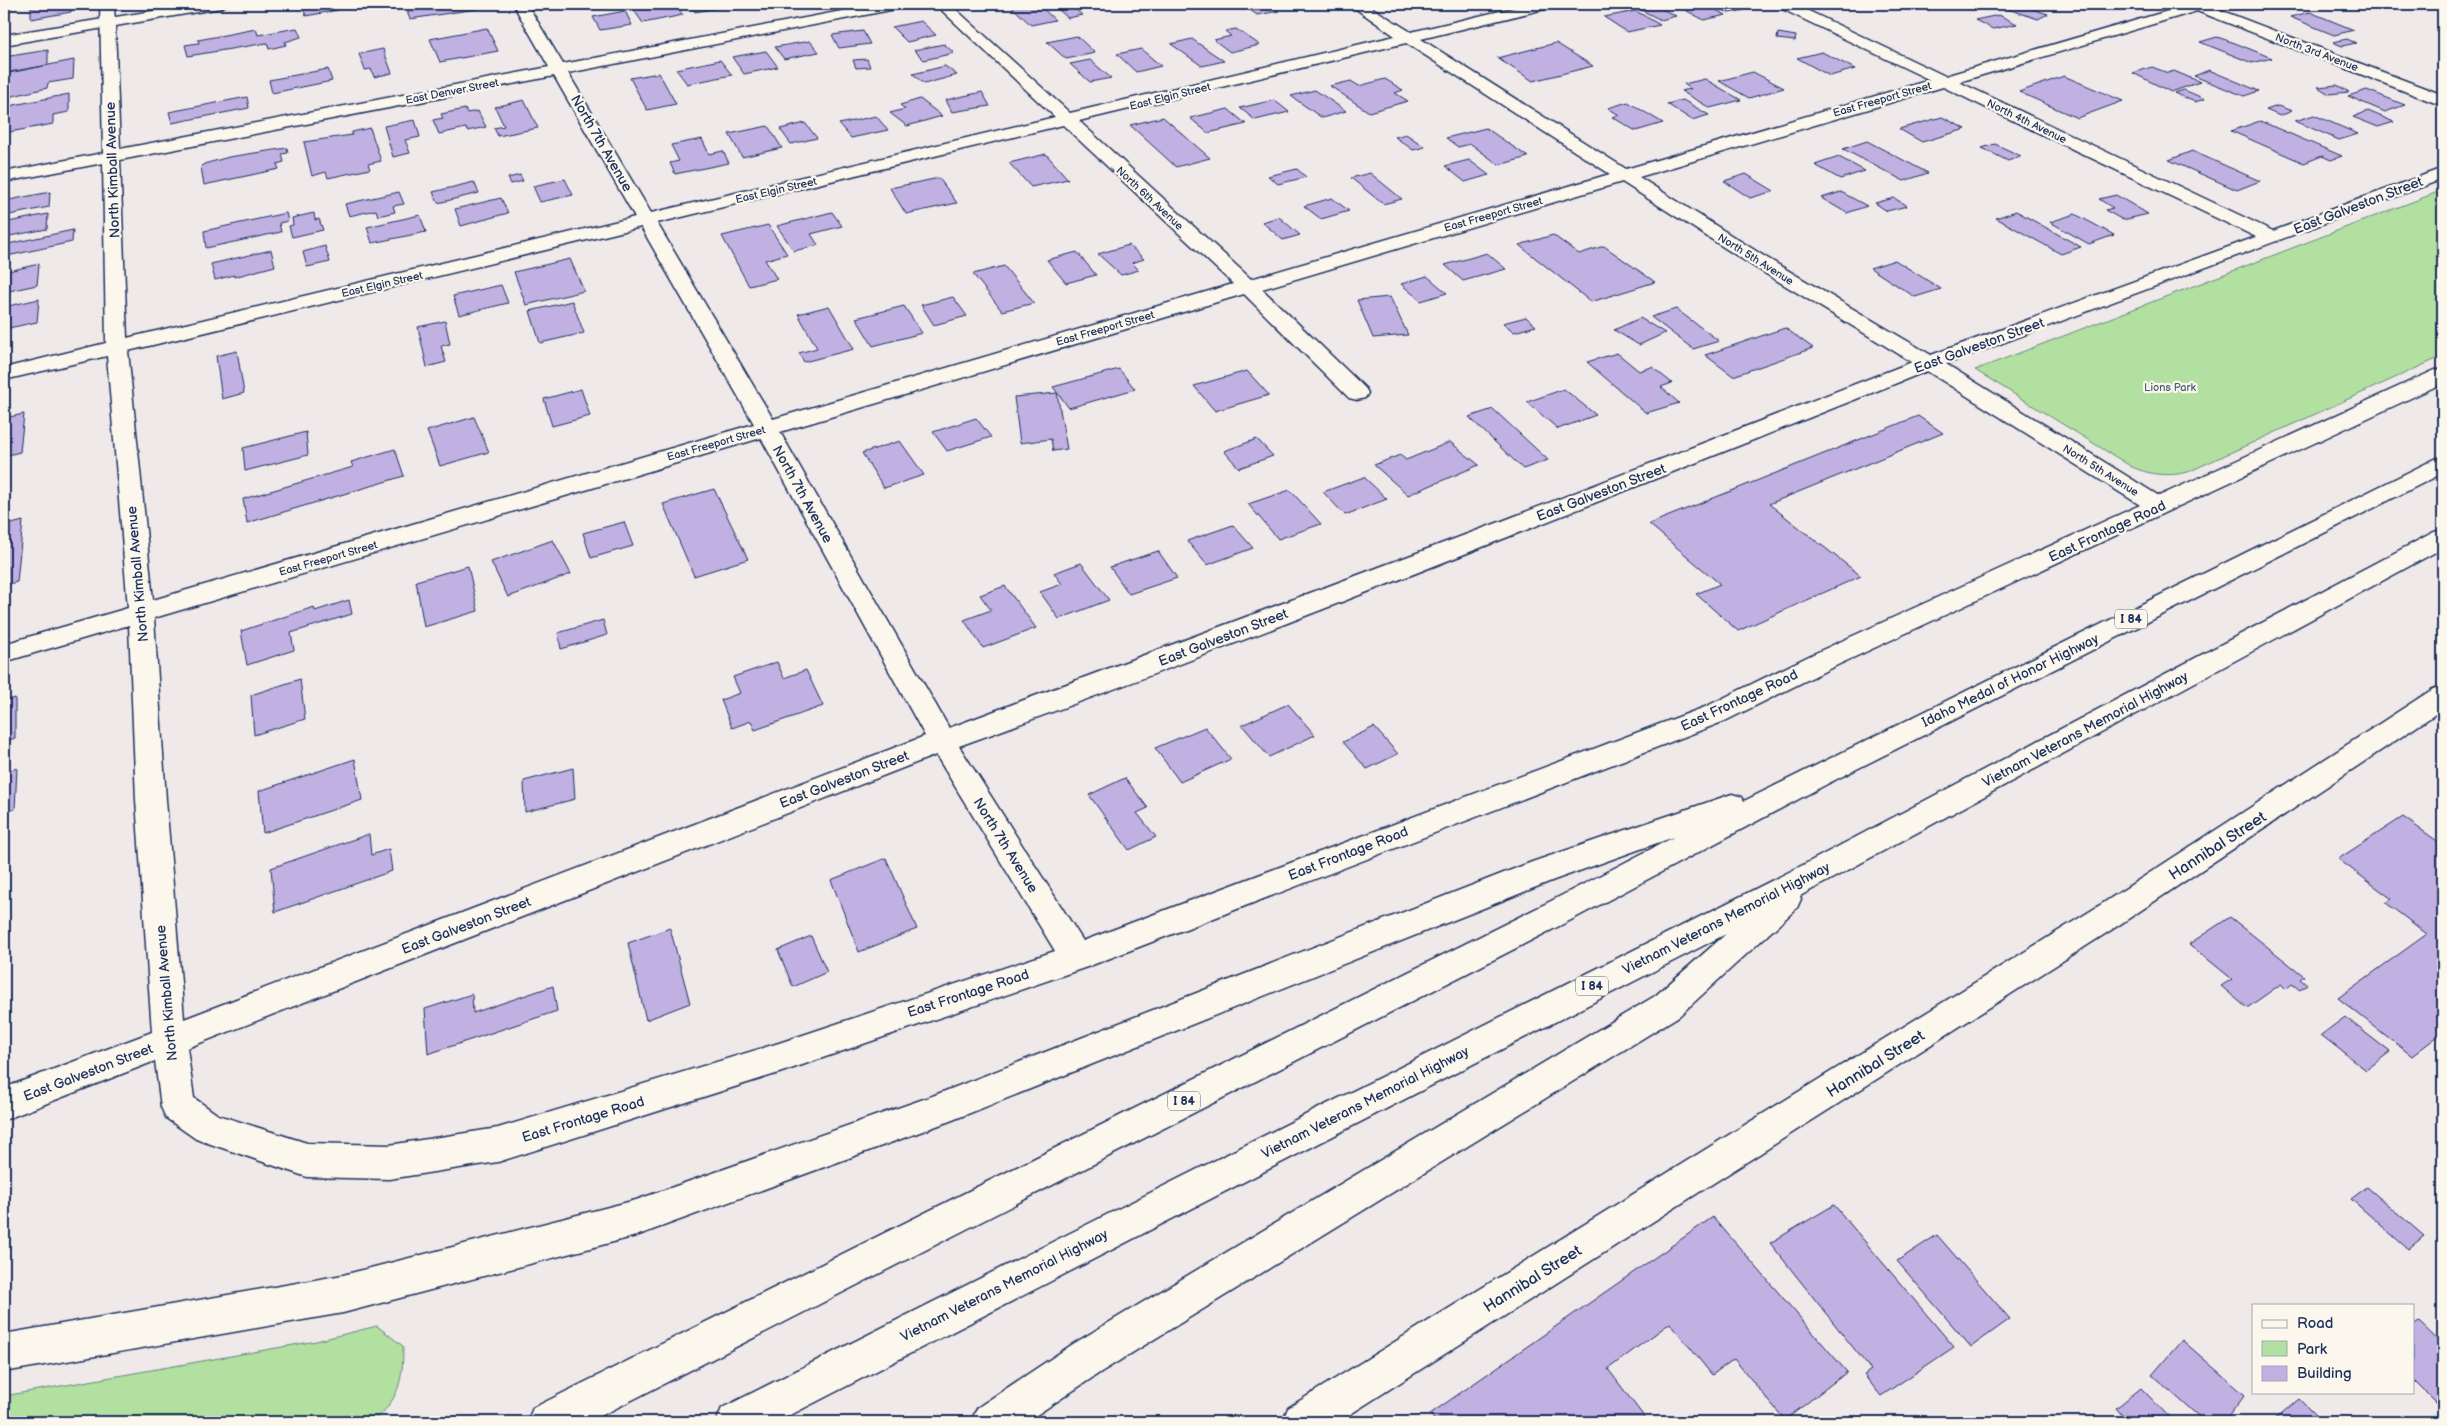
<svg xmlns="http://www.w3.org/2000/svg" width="2447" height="1426" font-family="'Balsamiq Sans',sans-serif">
<rect width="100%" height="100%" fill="#efe9ea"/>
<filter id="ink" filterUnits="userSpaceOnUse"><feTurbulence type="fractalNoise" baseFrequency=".02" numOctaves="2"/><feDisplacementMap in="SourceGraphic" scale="10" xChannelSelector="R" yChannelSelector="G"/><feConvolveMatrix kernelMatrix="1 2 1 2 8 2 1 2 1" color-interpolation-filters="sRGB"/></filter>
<g filter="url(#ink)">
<!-- green -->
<path fill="#b1e0a0" stroke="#66887f" d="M2443 190V356L2188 472C2167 477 2151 475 2132 467L1975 370Z
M377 1326 403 1346C403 1381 399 1399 373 1422H4V1396L316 1341Z"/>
<!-- building -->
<path fill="#c0b1e2" stroke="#1b2f5e" d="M51 4H71V12L31 19V7Z
M309 4H336L338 10 306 16 302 5Z
M345 4H369L370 5 348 9Z
M433 4H470L459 6 460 8 480 4 483 8 410 19 407 12 435 7Z
M662 4 665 8 675 5 683 15 643 23 633 9Z
M689 4H741L695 12Z
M1009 4H1038L1055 20 1031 25Z
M1052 4H1069L1082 15 1068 18Z
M1242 4H1269L1279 11 1257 15Z
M1406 4H1435L1414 9Z
M1674 4H1704L1726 15 1704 20Z
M1734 4 1745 10 1729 13 1719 8Z
M1993 4H2016L2048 14 2038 19Z
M2382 4H2407L2413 6 2401 10Z
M1654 5 1676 16 1661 20 1639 9Z
M625 11 632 25 600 30 593 17Z
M1636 11 1660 25 1627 32 1604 17Z
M2310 12 2354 30 2334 35 2290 17Z
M1999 15 2017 24 1993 29 1975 20Z
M921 21 936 35 907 42 892 27Z
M297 28 301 37 285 42 286 45 269 49 267 43 188 56 185 45 199 43 198 40 256 29 258 35Z
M487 28 498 51 440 62 430 39Z
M1236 29 1260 45 1230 52 1214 40 1231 36 1225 31Z
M863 31 870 44 839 48 832 35Z
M1778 33 1796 36 1795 41 1777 39Z
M1077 36 1095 53 1066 59 1047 42Z
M2217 37 2235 43 2272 58 2252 63 2200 42Z
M1192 39 1224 61 1202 66 1171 44Z
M2347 39 2356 43 2342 46 2333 42Z
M810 41 819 52 784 59 775 47Z
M1556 43 1593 66 1533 81 1497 58Z
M944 44 954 53 924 60 914 50Z
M383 49 392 73 374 77 371 69 365 70 359 54Z
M1141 49 1161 66 1136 72 1117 54Z
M48 50V65L4 73V57Z
M766 51 778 67 744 74 732 57Z
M1822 52 1855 69 1830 76 1797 58Z
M867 59 870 67 856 68 853 60Z
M74 60 73 79 48 83 47 88 4 98V74Z
M720 60 732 75 687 84 676 69Z
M1090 60 1111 78 1090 82 1070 64Z
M945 66 957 75 924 84 913 74Z
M2152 67 2168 73 2174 71 2200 82 2171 92 2133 73Z
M328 69 332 81 272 93 269 80Z
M2209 70 2259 91 2244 96 2194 76Z
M1753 72 1784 88 1749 98 1719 81Z
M659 73 676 104 647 110 630 78Z
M2064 76 2123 101 2077 118 2019 92Z
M1385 79 1403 90 1395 93 1408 101 1369 112 1330 86 1351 81 1359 86Z
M1705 79 1741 100 1710 108 1681 91 1691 89 1684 84Z
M2337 85 2349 92 2329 94 2318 87Z
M1315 90 1346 111 1322 118 1291 96Z
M2184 90 2205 99 2195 102 2174 93Z
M2367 90 2405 105 2385 112 2348 96Z
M982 92 990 106 952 112 946 100Z
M69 94V112L53 115V124L4 133V107Z
M247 97 249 108 172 123 169 112Z
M920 99 942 116 907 126 890 113 905 109 900 105Z
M524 100 538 128 498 136 494 128 504 126 495 107Z
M1274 100 1289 112 1255 120 1240 108Z
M1683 100 1709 115 1692 120 1667 104Z
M1628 102 1663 123 1636 131 1612 117 1619 115 1608 108Z
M2278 106 2292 111 2280 116 2266 110Z
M465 109 467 113 478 111 486 127 467 131 466 128 439 134 433 120 443 118 441 114Z
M1228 109 1246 124 1208 133 1190 118Z
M2368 111 2394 122 2378 127 2353 117Z
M2314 115 2358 134 2339 140 2295 121Z
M876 116 888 130 851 138 839 124Z
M1163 117 1210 158 1176 167 1130 125Z
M1942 117 1966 129 1922 142 1899 129Z
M415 120 420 137 405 140 410 153 393 157 384 126Z
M2260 121 2342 156 2331 160 2322 156 2304 163 2231 131Z
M805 123 817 138 791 144 780 129Z
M768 126 782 148 742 157 729 134Z
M370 128 381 161 368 164 370 169 328 178 326 172 312 176 304 142 352 135V132Z
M1486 128 1528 157 1499 165 1471 144 1458 147 1446 138Z
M1406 134 1425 147 1413 150 1395 137Z
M702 139 709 154 723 151 729 163 675 174 670 163 679 161 671 145Z
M1867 141 1928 173 1904 181 1843 149Z
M1995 144 2021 156 2008 161 1982 148Z
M287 148 288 153 282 154 284 162 277 164 279 169 204 185 201 167 204 164 229 157Z
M2192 151 2260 181 2237 190 2169 160Z
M1046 154 1068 179 1031 187 1009 163Z
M1839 157 1865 171 1840 179 1815 165Z
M1469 160 1489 175 1465 182 1445 166Z
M1297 169 1306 177 1278 184 1268 176Z
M1370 173 1402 199 1383 204 1351 178Z
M1746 174 1774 191 1750 198 1724 181Z
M520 175 523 181 511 184 508 178Z
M939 178 957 203 906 214 890 188Z
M565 179 573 195 540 202 533 186Z
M474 182 479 193 438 203 433 192Z
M50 192 49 207 4 216V201Z
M399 192 404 204 393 206 395 212 378 216 376 210 349 216 345 204Z
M1841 192 1867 206 1847 213 1821 198Z
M2116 195 2148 214 2123 220 2105 210 2113 208 2099 199Z
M501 198 508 213 461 226 455 209Z
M1332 198 1349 211 1321 219 1304 206Z
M1894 198 1907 206 1887 211 1875 203Z
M2016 211 2081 247 2061 254 1996 218Z
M832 212 842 226 811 234 818 245 794 251 777 226Z
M286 213 288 221 279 223 281 232 206 248 204 231Z
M314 213 315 220 319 219 323 230 292 237 289 226 293 225 292 218Z
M48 214 47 229 4 237V223Z
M2075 214 2114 235 2089 244 2050 222Z
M420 215 426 232 372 243 367 227Z
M1279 217 1300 235 1283 240 1262 222Z
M768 225 787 254 765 260 777 279 749 286 722 236Z
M73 230 72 242 7 256 8 244Z
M1553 235 1579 254 1604 246 1655 282 1591 302 1519 245Z
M1129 245 1144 259 1132 263 1139 270 1121 275 1098 254Z
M325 246 330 262 307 267 303 252Z
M271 250 275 266 234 277V275L215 280 211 264Z
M1077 252 1096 275 1066 283 1047 260Z
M1487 253 1506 269 1463 281 1445 265Z
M570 259 584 291 526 305 514 272Z
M1895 260 1941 289 1915 297 1870 268Z
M39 264 37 285 4 292V272Z
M1004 266 1034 303 1002 311 973 274Z
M1427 276 1447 293 1421 301 1401 284Z
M501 285 508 303 459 315 453 296Z
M953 297 967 316 934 325 921 305Z
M1390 297 1408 335 1373 338 1357 300Z
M39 299 37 322 4 329V307Z
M572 301 584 333 540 343 530 311Z
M829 306 854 349 804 362 799 353 817 348 798 314Z
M904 306 922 333 873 346 856 318Z
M1676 309 1719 341 1693 349 1651 317Z
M1526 317 1536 326 1514 332 1503 323Z
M1640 318 1665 333 1639 345 1614 330Z
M445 321 450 344 441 346 446 362 427 367 418 327Z
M1785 328 1813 348 1733 376 1705 355Z
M237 351 244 393 222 399 216 356Z
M1617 353 1639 371 1652 367 1672 383 1661 387 1679 403 1646 413 1587 362Z
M1119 369 1135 389 1069 408 1053 387Z
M1247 371 1269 395 1215 411 1194 386Z
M581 389 590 416 552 426 544 399Z
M1564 389 1596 415 1558 429 1527 402Z
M1057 393 1067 449 1053 451 1051 439 1020 443 1014 397Z
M1493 409 1548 460 1523 469 1469 417Z
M24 414 20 452 4 456V418Z
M1918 416 1943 433 1769 504 1861 576 1738 631 1696 594 1720 584 1649 524Z
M474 417 489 452 440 466 427 431Z
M976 418 991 437 947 451 933 432Z
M306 432 308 455 245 471 243 448Z
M1257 439 1273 456 1239 468 1224 451Z
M900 441 924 475 884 488 862 453Z
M1450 442 1479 465 1408 495 1374 465 1400 455 1406 460Z
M395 449 404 476 247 523 243 499 353 467 351 462Z
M1364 477 1387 499 1345 515 1323 492Z
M714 489 748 559 694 576 663 504Z
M1290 490 1321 524 1278 539 1248 504Z
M23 521 17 582 4 585V526Z
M624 522 633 546 591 558 583 533Z
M1233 525 1253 548 1207 565 1187 541Z
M553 540 571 574 508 597 491 562Z
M1158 551 1177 578 1129 594 1110 567Z
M1081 563 1109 600 1059 619 1040 592 1062 584 1054 573Z
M468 566 478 611 424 627 416 581Z
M1005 586 1036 628 983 648 964 620 991 610 980 595Z
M349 600 352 614 291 633 294 650 247 665 241 631 314 607 315 611Z
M603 620 607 635 561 649 558 633Z
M777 662 784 678 806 670 823 706 755 730 751 721 732 728 721 700 740 693 733 677Z
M300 679 305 719 254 735 251 695Z
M15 698V738L4 742V701Z
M1288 704 1315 735 1269 757 1242 725Z
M1205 727 1231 759 1180 782 1155 748Z
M1374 727 1398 754 1367 769 1343 742Z
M355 759 362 800 263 833 259 791Z
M17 768 15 809 4 813V772Z
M573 768 575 799 525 812 524 781Z
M1125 778 1148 808 1137 813 1156 837 1129 850 1089 795Z
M2403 817 2443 845V1032L2412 1056 2338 998 2427 934 2386 903 2392 899 2338 859Z
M369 834 371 855 389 849 392 871 275 912 271 868Z
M886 858 917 929 859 952 831 880Z
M2230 917 2304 976 2300 979 2307 985 2300 990 2292 984 2286 989 2281 984 2247 1008 2221 986 2232 979 2189 944Z
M670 928 690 1003 646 1020 628 943Z
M811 936 827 972 793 987 778 950Z
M553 986 557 1011 428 1054 425 1009 472 994 473 1013Z
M2345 1017 2390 1052 2366 1070 2321 1035Z
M2367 1187 2424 1236 2408 1249 2351 1199Z
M1834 1205 1954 1347 1881 1396 1864 1375 1871 1370 1770 1243Z
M1713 1217 1847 1372 1785 1420 1734 1359 1712 1375 1670 1323 1608 1369 1648 1422H1436L1430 1414Z
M1937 1235 2010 1319 1971 1347 1897 1261Z
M2419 1322 2443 1345V1410L2413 1380V1326Z
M2182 1340 2245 1395 2224 1422H2205L2152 1375Z
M2141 1388 2174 1422H2128L2116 1408Z
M2299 1399 2322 1422H2271Z"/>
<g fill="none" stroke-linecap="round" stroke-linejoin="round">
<defs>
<path id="minor" d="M100 4H114L120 149 549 67 513 4H527L563 64 879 4H908L906 7 901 8 568 73 651 213 1055 117 935 4H950L1070 113 1395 36 1349 4H1366L1411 32 1530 4H1555L1553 7 1421 39 1626 169 1930 80 1778 7 1776 4H1794L1945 76 2185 6 2184 4H2213L2212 7 2443 95V106L2197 11 1959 82 2273 231 2443 168V179L1946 364 2159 496 2435 370 2443 369V383L1829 669 1725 721 1087 967 779 1073 498 1162 389 1179 307 1177 196 1139 166 1118 161 1107 155 1061 4 1120V1088L152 1032 136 800 129 625 4 662V644L128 608 107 356 4 380V368L106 343 103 163 4 182V172L103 153ZM1406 43 1610 174 1251 279 1079 121ZM554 76 635 217 127 338 120 160ZM1943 87 2256 237 1931 355 1767 258 1639 177ZM1063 125 1233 284 773 419 657 223ZM1622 182 1753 266 1912 362 1497 523 949 728 780 432 1244 294 1349 398 1357 400 1365 398 1368 393 1365 388 1262 289ZM641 227 754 424 153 600 128 351ZM1927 371 2140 505 1811 655 1705 707 1083 941 959 746C1285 628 1606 498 1927 371ZM761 438 925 736 184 1019 166 800 154 618ZM936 755 1055 951 779 1043 498 1128 389 1145 307 1143 218 1115 194 1098 187 1048Z
M2443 686V709L2119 925 1338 1422H1282L1288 1408 2097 907 2433 689Z"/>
<path id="tertiary" d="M196 4H228L221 8 4 45V35Z"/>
<path id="motorway" d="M2443 457V473L1829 783 1573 919 589 1422H527L533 1408 1551 901 1674 837 1554 880 950 1121 636 1236 343 1313 4 1372V1334L343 1275 636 1200 935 1095 1532 862 1732 794 1742 797 1744 801 2435 459Z
M2443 530V548L1800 896 1801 899 1797 908 1679 1016 1101 1372 1026 1422H971L977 1408 1073 1344 1655 996 1726 934 777 1422H716L722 1408 1803 865 2434 532Z"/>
</defs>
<!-- minor casing -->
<use href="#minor" stroke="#1b2f5e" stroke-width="3"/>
<!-- tertiary casing -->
<use href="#tertiary" stroke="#1b2f5e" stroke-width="3"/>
<!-- motorway casing -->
<use href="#motorway" stroke="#1b2f5e" stroke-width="3"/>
<!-- minor -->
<use href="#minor" fill="#fbf7ec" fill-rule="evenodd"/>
<!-- tertiary -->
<use href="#tertiary" fill="#fbf7ec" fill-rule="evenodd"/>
<!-- motorway -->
<use href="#motorway" fill="#fbf7ec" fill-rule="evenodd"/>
</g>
</g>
<g text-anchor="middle" stroke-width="4.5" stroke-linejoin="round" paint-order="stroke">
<!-- far-street labels -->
<g font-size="11" fill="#1b2f5e" stroke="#fbf7ec">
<text transform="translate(2317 52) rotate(21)" y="4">North 3rd Avenue</text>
<text transform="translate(452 91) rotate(-11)" y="4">East Denver Street</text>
<text transform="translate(1170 96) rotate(-14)" y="4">East Elgin Street</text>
<text transform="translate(1882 99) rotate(-16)" y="4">East Freeport Street</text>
<text transform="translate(2027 121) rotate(26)" y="4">North 4th Avenue</text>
<text transform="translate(776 190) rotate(-13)" y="4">East Elgin Street</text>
<text transform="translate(1150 198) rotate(43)" y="4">North 6th Avenue</text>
<text transform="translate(1493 214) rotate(-16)" y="4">East Freeport Street</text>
<text transform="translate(1756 259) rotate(32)" y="4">North 5th Avenue</text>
<text transform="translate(382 284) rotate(-13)" y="4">East Elgin Street</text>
<text transform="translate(1105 328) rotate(-16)" y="4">East Freeport Street</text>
<text transform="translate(716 443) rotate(-16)" y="4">East Freeport Street</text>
<text transform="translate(2101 470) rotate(32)" y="4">North 5th Avenue</text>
<text transform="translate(328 558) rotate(-16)" y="4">East Freeport Street</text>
</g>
<!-- far-park labels -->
<g font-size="11" fill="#405b6e" stroke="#fbf7ec">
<text x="2170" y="391">Lions Park</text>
</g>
<!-- shield labels -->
<g fill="#fbf7ec" stroke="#5e6b89" stroke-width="1">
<rect x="2115" y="609.5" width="32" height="19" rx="4"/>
<rect x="1576" y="976.5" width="32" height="19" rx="4"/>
<rect x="1168" y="1091.5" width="32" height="19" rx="4"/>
</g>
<g font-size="12" font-weight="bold" fill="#1b2f5e">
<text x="2131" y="623">I 84</text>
<text x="1592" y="990">I 84</text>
<text x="1184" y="1105">I 84</text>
</g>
<!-- street labels -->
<g font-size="14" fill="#1b2f5e" stroke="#fbf7ec">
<text transform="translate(602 143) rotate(60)" y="5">North 7th Avenue</text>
<text transform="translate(112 170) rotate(-92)" y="5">North Kimball Avenue</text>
<text transform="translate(2358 205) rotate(-21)" y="5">East Galveston Street</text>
<text transform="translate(1979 345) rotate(-20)" y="5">East Galveston Street</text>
<text transform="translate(1601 492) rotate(-21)" y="5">East Galveston Street</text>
<text transform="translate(803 494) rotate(61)" y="5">North 7th Avenue</text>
<text transform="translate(2107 531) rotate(-25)" y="5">East Frontage Road</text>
<text transform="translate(137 574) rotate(-95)" y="5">North Kimball Avenue</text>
<text transform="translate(1223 637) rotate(-21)" y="5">East Galveston Street</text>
<text transform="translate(2010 680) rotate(-26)" y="5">Idaho Medal of Honor Highway</text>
<text transform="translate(1739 700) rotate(-25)" y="5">East Frontage Road</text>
<text transform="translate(2085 729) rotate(-28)" y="5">Vietnam Veterans Memorial Highway</text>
<text transform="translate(844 779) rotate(-21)" y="5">East Galveston Street</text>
<text transform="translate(1006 845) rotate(58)" y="5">North 7th Avenue</text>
<text transform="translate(1348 853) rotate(-21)" y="5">East Frontage Road</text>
<text transform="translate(1726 918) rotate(-27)" y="5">Vietnam Veterans Memorial Highway</text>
<text transform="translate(466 925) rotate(-21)" y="5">East Galveston Street</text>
<text transform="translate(166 993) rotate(-95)" y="5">North Kimball Avenue</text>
<text transform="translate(968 993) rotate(-18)" y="5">East Frontage Road</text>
<text transform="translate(88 1072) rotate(-21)" y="5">East Galveston Street</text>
<text transform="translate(1365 1102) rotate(-27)" y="5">Vietnam Veterans Memorial Highway</text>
<text transform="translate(583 1119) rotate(-17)" y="5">East Frontage Road</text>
<text transform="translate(1004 1285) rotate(-27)" y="5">Vietnam Veterans Memorial Highway</text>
</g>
<!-- near-street labels -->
<g font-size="16" fill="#1b2f5e" stroke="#fbf7ec">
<text transform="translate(2217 845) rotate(-33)" y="6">Hannibal Street</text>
<text transform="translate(1875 1063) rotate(-32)" y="6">Hannibal Street</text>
<text transform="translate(1532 1278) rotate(-32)" y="6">Hannibal Street</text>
</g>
</g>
<!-- margin -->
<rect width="2447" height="1426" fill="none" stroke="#fbf7ec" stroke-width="20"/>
<rect x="10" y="10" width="2427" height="1406" fill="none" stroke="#1b2f5e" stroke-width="2" filter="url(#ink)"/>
<!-- legend -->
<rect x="2252" y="1304" width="162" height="90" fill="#fbf7ec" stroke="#a1a7b3"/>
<rect x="2262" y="1320" width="25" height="8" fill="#fbf7ec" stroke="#a1a7b3"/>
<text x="2297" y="1328" font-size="15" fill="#1b2f5e">Road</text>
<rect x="2262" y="1341" width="25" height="15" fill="#b1e0a0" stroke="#a1a7b3"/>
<text x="2297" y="1354" font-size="15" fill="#1b2f5e">Park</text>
<rect x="2262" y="1366" width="25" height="15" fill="#c0b1e2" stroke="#a1a7b3"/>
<text x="2297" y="1378" font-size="15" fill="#1b2f5e">Building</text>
</svg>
